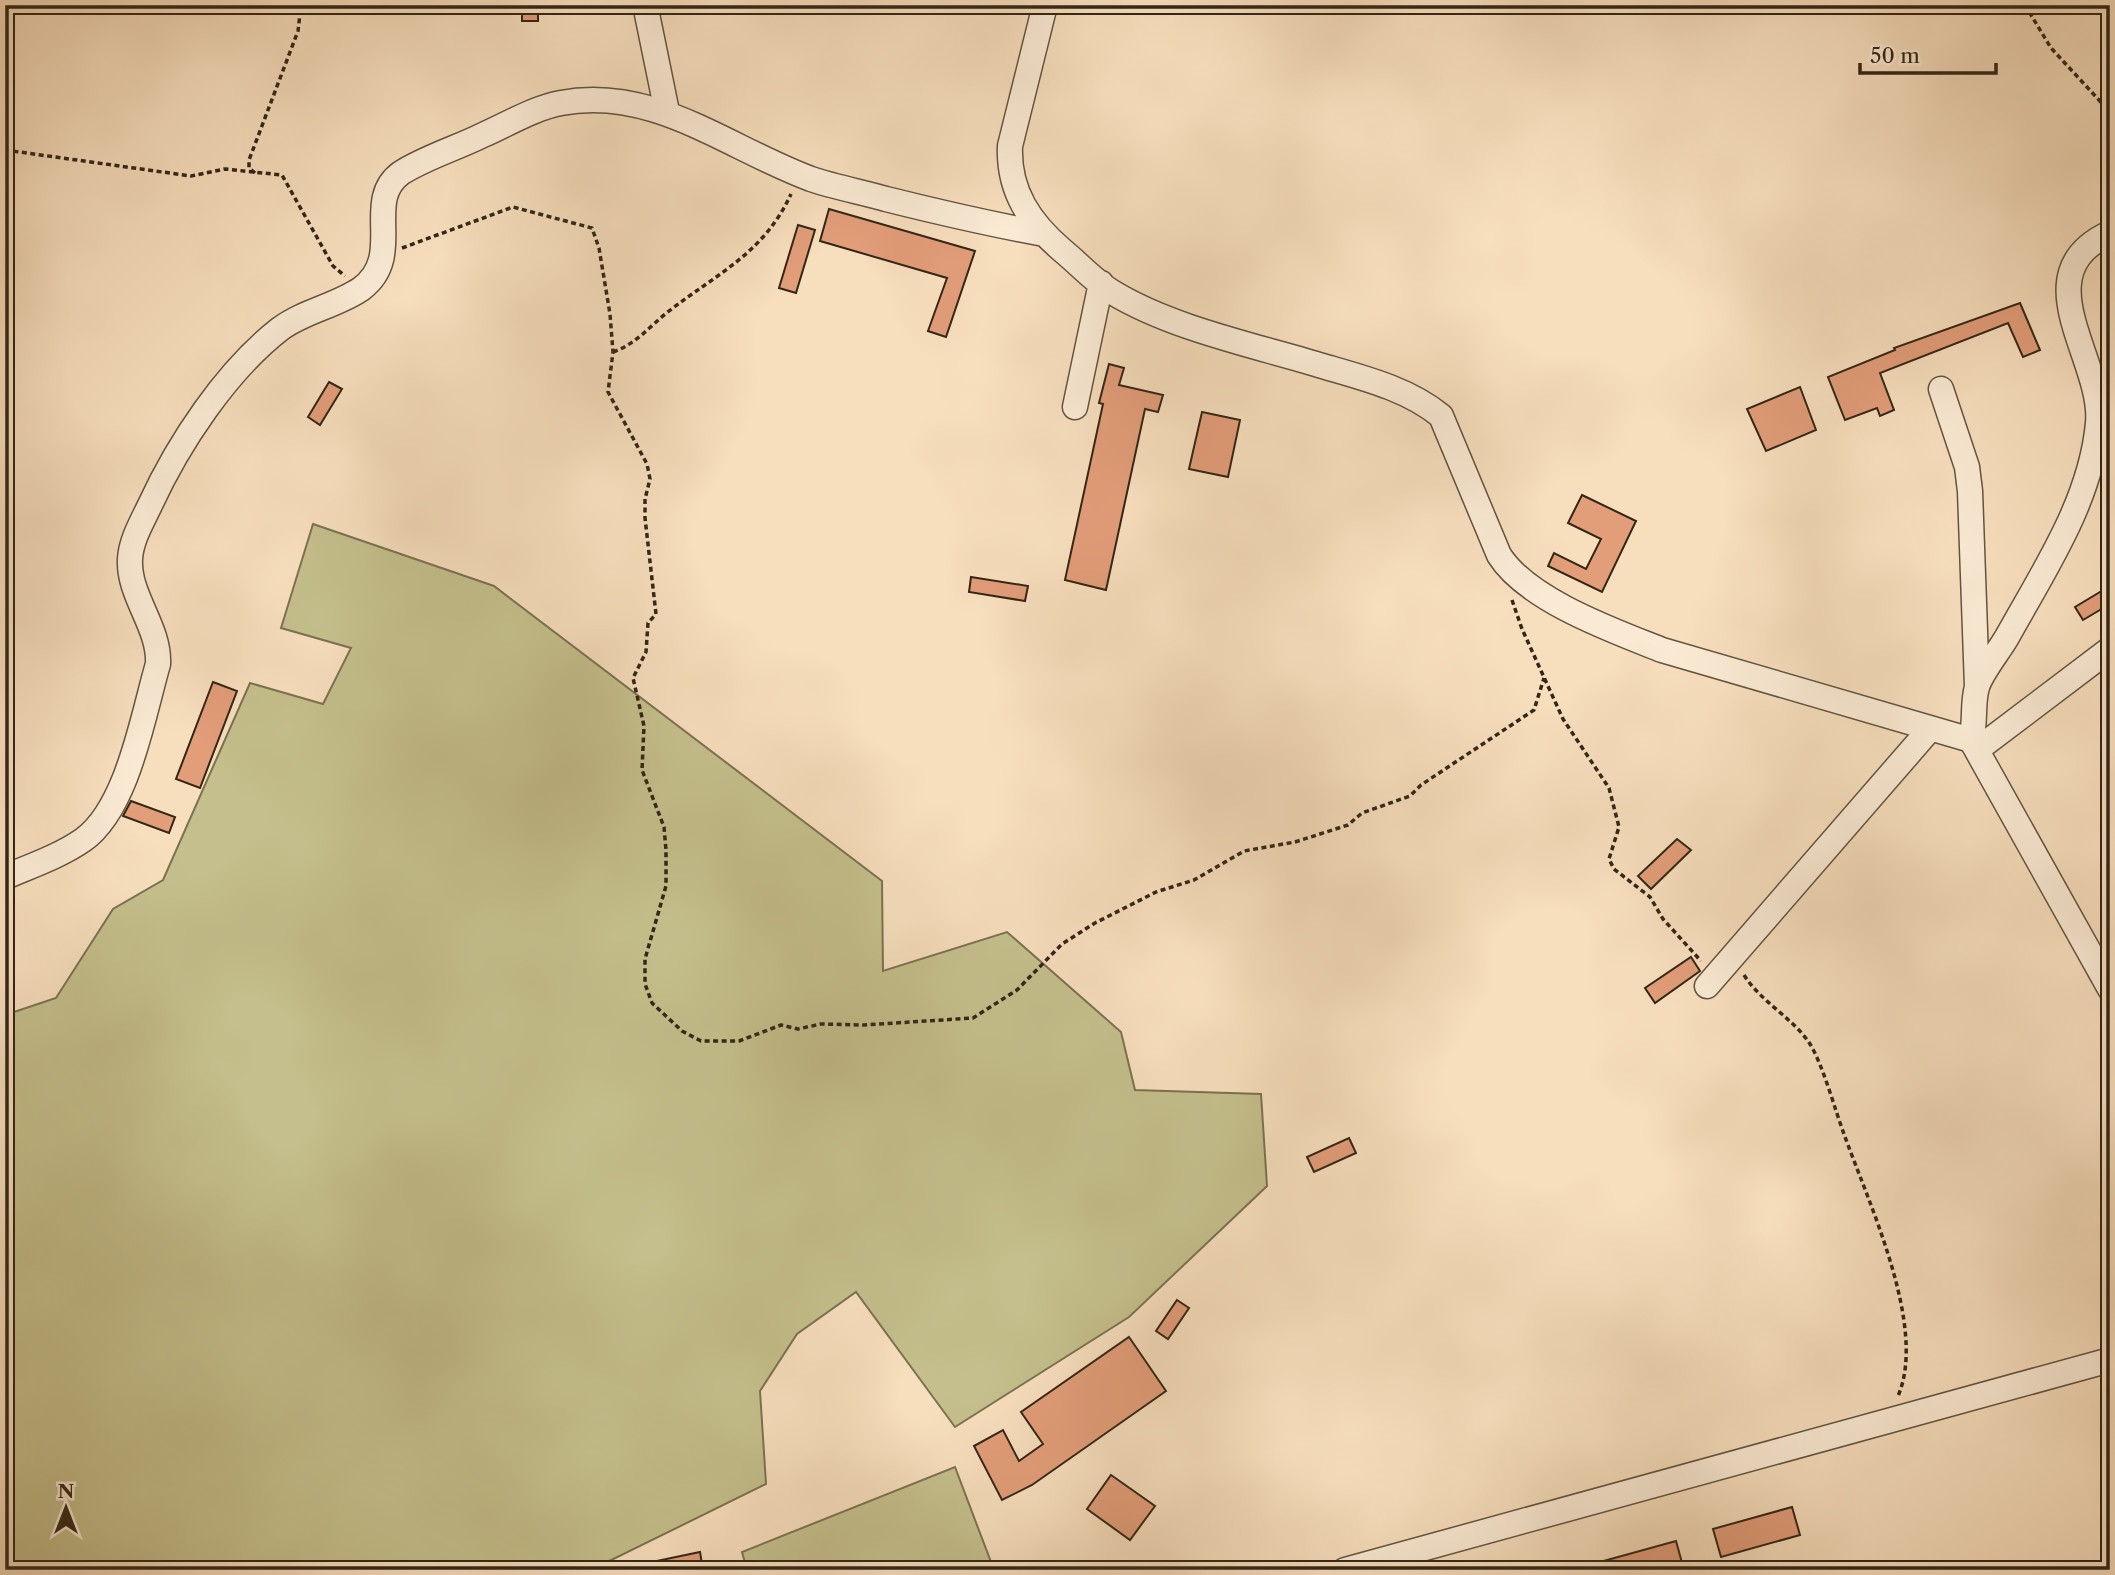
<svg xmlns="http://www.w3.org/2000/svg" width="2115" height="1575" font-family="'Libre Caslon Text',serif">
<rect width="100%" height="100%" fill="#f7debd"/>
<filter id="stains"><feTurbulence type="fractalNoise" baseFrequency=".00286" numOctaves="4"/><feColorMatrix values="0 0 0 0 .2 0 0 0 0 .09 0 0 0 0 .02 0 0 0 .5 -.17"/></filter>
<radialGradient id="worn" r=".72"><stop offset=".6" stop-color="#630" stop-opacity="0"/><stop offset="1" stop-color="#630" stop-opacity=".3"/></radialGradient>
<!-- green -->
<path fill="#c4bf8c" stroke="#7b7252" stroke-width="2" d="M313 524 494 586 882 881 883 971 1007 932 1121 1032 1135 1090 1261 1094 1267 1186 1129 1317 955 1427 856 1292 797 1334 760 1391 766 1484 591 1570H5V1015L56 998 113 909 163 880 250 683 323 704 351 648 281 628Z
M955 1467 994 1570H747L742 1552Z"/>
<!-- building -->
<path fill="#e29d79" stroke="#322617" stroke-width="2" d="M522 5H538V21H522Z
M829 209 975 251 946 337 928 331 947 278 820 241Z
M798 225 815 230 796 293 779 288Z
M2020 303 2040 350 2023 357 2008 323 1880 373 1894 410 1880 416 1877 408 1845 420 1828 377 1895 350 1894 348Z
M1109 364 1124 368 1119 385 1163 395 1158 412 1145 409 1106 590 1065 580 1103 404 1099 403Z
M329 382 342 389 320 425 308 417Z
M1800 387 1816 430 1766 451 1747 409Z
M1202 412 1240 420 1228 477 1189 469Z
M1582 495 1636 521 1602 592 1548 566 1554 553 1586 569 1601 539 1568 523Z
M971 577 1028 586 1025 601 969 592Z
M2110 586V604L2083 620 2075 607Z
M213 682 237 691 200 788 176 779Z
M131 801 175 817 169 833 123 816Z
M1677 839 1691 850 1651 889 1638 876Z
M1691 957 1700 971 1655 1003 1645 988Z
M1349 1138 1356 1153 1314 1172 1307 1157Z
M1177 1300 1189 1308 1168 1339 1156 1331Z
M1129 1337 1166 1391 1032 1485 1002 1500 974 1446 1003 1430 1019 1461 1043 1444 1021 1412Z
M1111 1475 1155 1506 1130 1540 1087 1509Z
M1792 1507 1800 1535 1721 1557 1713 1529Z
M1676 1541 1684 1570H1590L1589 1565Z
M700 1552 703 1570H648L647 1563Z"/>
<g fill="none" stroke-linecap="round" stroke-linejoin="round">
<defs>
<path id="minor" d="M1045 5 1010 146C1008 191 1030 223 1063 251 1079 264 1094 281 1112 292 1171 328 1253 345 1319 365 1360 377 1407 388 1441 416L1499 555C1527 600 1614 631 1662 650L1971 740 2110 989
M647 14 667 112
M1941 389 1967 467 1970 491 1977 687
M1075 407 1101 283
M1971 740C1976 722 1972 704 1977 687 1981 673 1999 651 2007 637 2044 570 2091 501 2098 423 2104 360 2021 274 2110 233
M1978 749 2110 649
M5 877C31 866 60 856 83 840 128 808 143 715 158 664 160 627 128 596 130 559 131 540 142 522 150 505 178 444 226 371 280 329 304 311 336 306 361 289 406 256 362 201 401 173 426 157 457 148 483 135 508 124 534 108 561 103 653 85 729 149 811 179 835 187 861 192 886 199 938 212 990 224 1044 234
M1707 986 1930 729
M1345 1570 2110 1360"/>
</defs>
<!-- minor casing -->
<use href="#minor" stroke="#635440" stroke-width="27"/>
<!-- path -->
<path stroke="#322617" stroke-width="3.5" stroke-dasharray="5 3.5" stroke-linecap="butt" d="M2025 5 2051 48 2110 112
M5 150 191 176 225 169 282 175 333 266 345 276
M255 173 249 168V160L298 31 301 5
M402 248 513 207 592 228 599 248 610 314 613 352 608 392 647 464 650 479 645 499V518L656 614 648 623 646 652 633 678 644 726 642 770 664 827 666 850V886L645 959V984L652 1003 682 1031 701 1041H739L781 1025 798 1029 821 1024 864 1025 973 1018 1017 990 1062 944 1095 923 1156 892 1194 880 1244 851 1295 842 1348 825 1362 813 1410 796 1421 785 1534 710 1544 678
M613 352C636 344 650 326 669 311 718 273 764 253 791 194
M1512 600 1522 629 1563 719 1609 788 1619 827 1609 859 1614 869 1650 897 1663 919 1701 961
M1744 975C1761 1002 1793 1018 1810 1044 1823 1065 1835 1110 1844 1134 1868 1202 1928 1327 1898 1396"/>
<!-- minor -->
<use href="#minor" stroke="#faead4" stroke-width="24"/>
</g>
<!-- margin -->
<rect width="2115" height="1575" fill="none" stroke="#f7debd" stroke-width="28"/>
<rect x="7" y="7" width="2101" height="1561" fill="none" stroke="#322617" stroke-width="3.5"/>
<rect x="14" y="14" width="2087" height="1547" fill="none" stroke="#322617" stroke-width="2"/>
<!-- north arrow -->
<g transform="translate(66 1508)" stroke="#faead4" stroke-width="5" paint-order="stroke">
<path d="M0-5L12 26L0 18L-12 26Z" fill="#322617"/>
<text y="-10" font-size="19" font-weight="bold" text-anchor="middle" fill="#322617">N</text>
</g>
<!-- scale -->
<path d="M1860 63v10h136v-10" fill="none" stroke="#322617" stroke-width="3.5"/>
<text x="1870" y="63" font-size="21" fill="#322617" stroke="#faead4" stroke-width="5" paint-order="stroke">50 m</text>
<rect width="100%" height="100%" filter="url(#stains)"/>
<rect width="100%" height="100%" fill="url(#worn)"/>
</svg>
